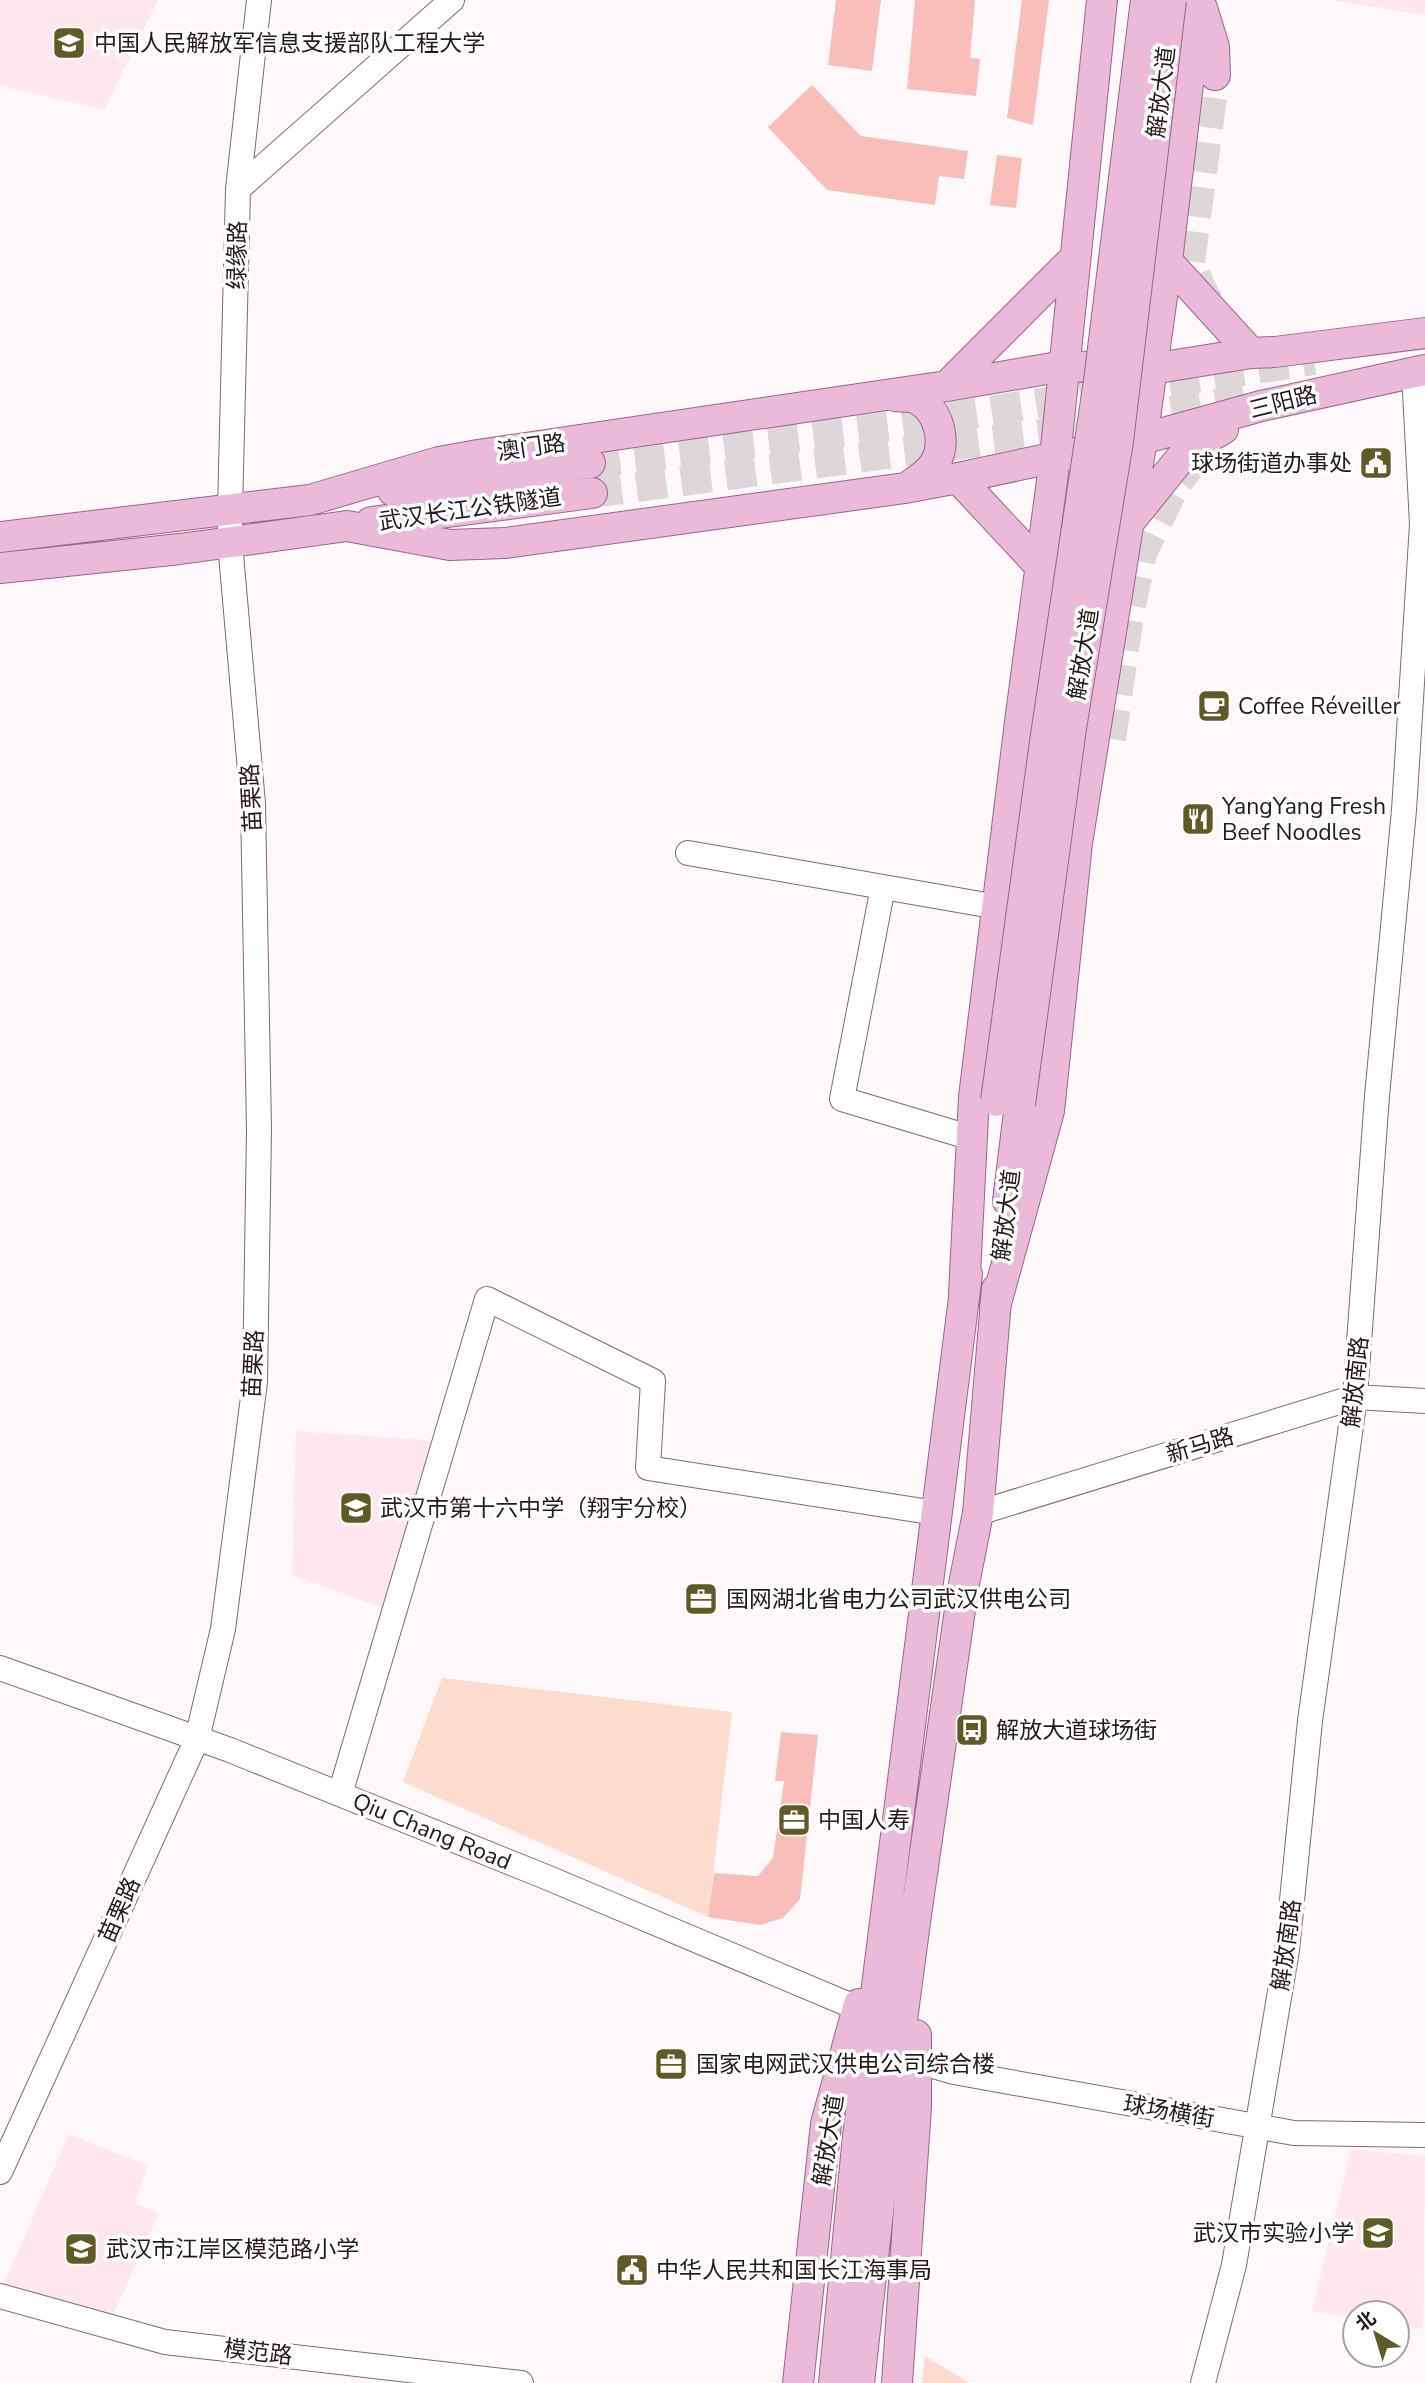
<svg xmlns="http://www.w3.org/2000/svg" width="1425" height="2383" font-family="'Nunito Sans','Noto Sans SC',sans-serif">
<rect width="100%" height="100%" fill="#fff8fa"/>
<!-- built -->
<path fill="#ffe7ed" d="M0 0H158L104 110 0 85Z
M1330 0H1425V15Z
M296 1431 437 1441 389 1610 292 1575Z
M69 2134 148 2166 135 2203 159 2213 113 2315 4 2284Z
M1351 2149 1425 2156 1423 2329 1397 2325V2313H1355V2318L1312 2311Z"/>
<!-- green -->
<path fill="#fddbcd" d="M442 1678 732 1712 708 1917 403 1782Z
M925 2356 969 2383H922Z"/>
<!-- building -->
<path fill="#f9bdba" d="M836 0H881L872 71 828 65Z
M915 0H975L970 58 980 59 976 96 907 89Z
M1022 0H1049L1033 125 1007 118Z
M812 85 861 136 968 151 964 179 939 176 935 205 827 190 768 127Z
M997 155 1022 158 1016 208 990 205Z
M781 1732 818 1735 800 1899 783 1918 760 1925 708 1917 714 1873 758 1876 773 1858 784 1781H775Z"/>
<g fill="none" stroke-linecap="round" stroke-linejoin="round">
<!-- major-tunnel -->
<path stroke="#ded7d9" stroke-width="30" stroke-dasharray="30 15" stroke-linecap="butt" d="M1209 302 1202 290 1190 262 1215 75
M590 463 899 425 1314 360
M592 493 1039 434 1220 403 1253 394
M1111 739 1129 615 1142 553 1175 486 1193 462"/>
<defs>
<path id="minor" d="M238 189 452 0
M688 853 998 907
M883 887 842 1099 972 1138
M978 1513 1355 1397 1425 1401
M0 1668 230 1750 546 1877 857 2008
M340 1794 487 1299 653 1381 648 1468 936 1513
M916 2061 954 2072 1294 2133 1425 2135
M0 2172 197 1739 223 1629 255 1382 259 1129 253 804 230 543V510L238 189 259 0
M0 2296 165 2342 521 2383
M1203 2383 1234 2265 1287 1950 1310 1721 1355 1397 1377 1096 1404 810 1422 524 1414 372"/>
<path id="major" d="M1202 8 1214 47 1215 75
M1167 261 1251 353
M947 386 1075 258
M895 396C902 397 911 396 917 399 939 410 947 442 935 463 929 474 916 481 906 488
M958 478 1041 567
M393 491 590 463
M1130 521 1188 449 1223 429
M371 522 592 493
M0 537 310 500 439 462 478 455 947 386 1064 366 1151 369 1251 353 1275 352 1425 333
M0 568 180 549 347 526 450 545 505 543 905 488 958 478 1142 439 1261 406 1425 370
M1008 1201 1020 1104
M964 1294 974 1097 1020 722 1055 458 1102 0
M995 1307 1049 1111 1077 843 1142 439 1167 261 1198 0
M798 2383 826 2124 859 2004
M834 2383 858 2136 967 1274
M859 2383 887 2132 916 1915 963 1589 978 1513 997 1289
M897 2383 916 2107V2035"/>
</defs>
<!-- minor casing -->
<use href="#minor" stroke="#82686e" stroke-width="26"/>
<!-- major casing -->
<use href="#major" stroke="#9d6486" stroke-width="32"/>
<!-- minor -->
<use href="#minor" stroke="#fff" stroke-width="24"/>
<!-- major -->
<use href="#major" stroke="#ebbad9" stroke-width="30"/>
<defs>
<path id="major-bridge" d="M996 1101 1045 742 1099 381 1146 0
M1020 1104 1071 728 1118 441 1171 0"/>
</defs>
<!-- major-bridge casing -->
<use href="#major-bridge" stroke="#9d6486" stroke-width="32" stroke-linecap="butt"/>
<!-- major-bridge -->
<use href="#major-bridge" stroke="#ebbad9" stroke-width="30"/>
</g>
<!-- icons -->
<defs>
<symbol id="university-square" viewBox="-11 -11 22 22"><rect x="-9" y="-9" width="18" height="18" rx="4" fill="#5f5a26" stroke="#fff"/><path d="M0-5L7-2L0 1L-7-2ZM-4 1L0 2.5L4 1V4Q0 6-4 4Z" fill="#fff"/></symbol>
<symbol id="civic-square" viewBox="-11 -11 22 22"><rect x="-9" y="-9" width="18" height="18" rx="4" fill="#5f5a26" stroke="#fff"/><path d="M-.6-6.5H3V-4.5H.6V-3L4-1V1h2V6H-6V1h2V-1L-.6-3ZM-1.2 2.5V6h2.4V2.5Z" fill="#fff"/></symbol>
<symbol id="cafe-square" viewBox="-11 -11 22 22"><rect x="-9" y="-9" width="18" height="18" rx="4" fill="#5f5a26" stroke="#fff"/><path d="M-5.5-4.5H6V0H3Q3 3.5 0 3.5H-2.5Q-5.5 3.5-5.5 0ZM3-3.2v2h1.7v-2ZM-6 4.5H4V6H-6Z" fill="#fff"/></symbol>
<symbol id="restaurant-square" viewBox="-11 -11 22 22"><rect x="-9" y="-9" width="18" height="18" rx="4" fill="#5f5a26" stroke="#fff"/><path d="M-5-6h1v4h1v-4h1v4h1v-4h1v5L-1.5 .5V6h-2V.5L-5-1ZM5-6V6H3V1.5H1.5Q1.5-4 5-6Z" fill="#fff"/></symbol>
<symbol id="school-square" viewBox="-11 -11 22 22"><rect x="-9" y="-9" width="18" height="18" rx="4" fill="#5f5a26" stroke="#fff"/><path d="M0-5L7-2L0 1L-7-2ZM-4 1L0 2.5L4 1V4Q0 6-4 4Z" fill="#fff"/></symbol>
<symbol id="office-square" viewBox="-11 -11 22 22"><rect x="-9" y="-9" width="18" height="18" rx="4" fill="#5f5a26" stroke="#fff"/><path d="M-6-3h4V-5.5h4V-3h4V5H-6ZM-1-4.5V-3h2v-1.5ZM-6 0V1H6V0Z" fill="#fff"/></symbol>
<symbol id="bus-square" viewBox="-11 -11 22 22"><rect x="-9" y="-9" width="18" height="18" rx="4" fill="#5f5a26" stroke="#fff"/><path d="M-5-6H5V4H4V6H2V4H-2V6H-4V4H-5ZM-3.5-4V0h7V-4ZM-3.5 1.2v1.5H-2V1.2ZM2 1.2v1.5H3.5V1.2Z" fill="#fff"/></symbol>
</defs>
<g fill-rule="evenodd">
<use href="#university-square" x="50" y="24" width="38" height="38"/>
<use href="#civic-square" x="1357" y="444" width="38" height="38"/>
<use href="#cafe-square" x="1195" y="687" width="38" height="38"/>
<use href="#restaurant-square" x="1179" y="800" width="38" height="38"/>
<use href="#school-square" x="337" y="1489" width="38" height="38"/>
<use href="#office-square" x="682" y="1580" width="38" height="38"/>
<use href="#bus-square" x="953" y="1711" width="38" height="38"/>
<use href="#office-square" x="775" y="1801" width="38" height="38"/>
<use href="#office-square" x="652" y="2045" width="38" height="38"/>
<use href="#school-square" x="1359" y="2214" width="38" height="38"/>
<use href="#school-square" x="62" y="2230" width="38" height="38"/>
<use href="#civic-square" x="613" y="2251" width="38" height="38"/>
</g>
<g text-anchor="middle" stroke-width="7" stroke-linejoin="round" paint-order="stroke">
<!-- poi labels -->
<g font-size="23" fill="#24191c" stroke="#fff" text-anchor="start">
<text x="94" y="51">中国人民解放军信息支援部队工程大学</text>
<text x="1352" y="471" text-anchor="end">球场街道办事处</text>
<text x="1238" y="714">Coffee Réveiller</text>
<text x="1222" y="814">YangYang Fresh<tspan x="1222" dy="26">Beef Noodles</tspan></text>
<text x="380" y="1516">武汉市第十六中学（翔宇分校）</text>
<text x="726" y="1607">国网湖北省电力公司武汉供电公司</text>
<text x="996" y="1738">解放大道球场街</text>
<text x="818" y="1828">中国人寿</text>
<text x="696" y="2072">国家电网武汉供电公司综合楼</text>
<text x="1354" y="2241" text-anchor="end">武汉市实验小学</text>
<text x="106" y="2257">武汉市江岸区模范路小学</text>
<text x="656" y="2278">中华人民共和国长江海事局</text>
</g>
<!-- street labels -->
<g font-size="23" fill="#24191c" stroke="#fff">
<text transform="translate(1161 92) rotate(-83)" y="8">解放大道</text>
<text transform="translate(237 255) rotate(-89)" y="8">绿缘路</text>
<text transform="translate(1283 402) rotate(-14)" y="8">三阳路</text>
<text transform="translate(531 447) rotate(-8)" y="8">澳门路</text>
<text transform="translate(470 509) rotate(-8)" y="8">武汉长江公铁隧道</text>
<text transform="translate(1083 654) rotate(-81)" y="8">解放大道</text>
<text transform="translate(251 798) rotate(-93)" y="8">苗栗路</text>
<text transform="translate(1006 1215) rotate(-83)" y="8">解放大道</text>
<text transform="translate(253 1364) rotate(-87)" y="8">苗栗路</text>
<text transform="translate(1355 1382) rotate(-84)" y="8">解放南路</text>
<text transform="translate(1200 1445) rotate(-17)" y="8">新马路</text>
<text transform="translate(432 1831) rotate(22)" y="8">Qiu Chang Road</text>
<text transform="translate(119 1910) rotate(-66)" y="8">苗栗路</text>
<text transform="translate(1286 1945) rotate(-82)" y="8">解放南路</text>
<text transform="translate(1169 2111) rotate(10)" y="8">球场横街</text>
<text transform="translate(828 2140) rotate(-81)" y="8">解放大道</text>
<text transform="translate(258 2352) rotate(7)" y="8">模范路</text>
</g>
</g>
<!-- north arrow -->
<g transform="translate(1376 2334) rotate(322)"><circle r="33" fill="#ffffff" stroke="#a7a3a4" stroke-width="2"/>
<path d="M0-5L12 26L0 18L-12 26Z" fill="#5f5a26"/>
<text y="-10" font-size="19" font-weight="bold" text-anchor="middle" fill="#24191c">北</text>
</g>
</svg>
